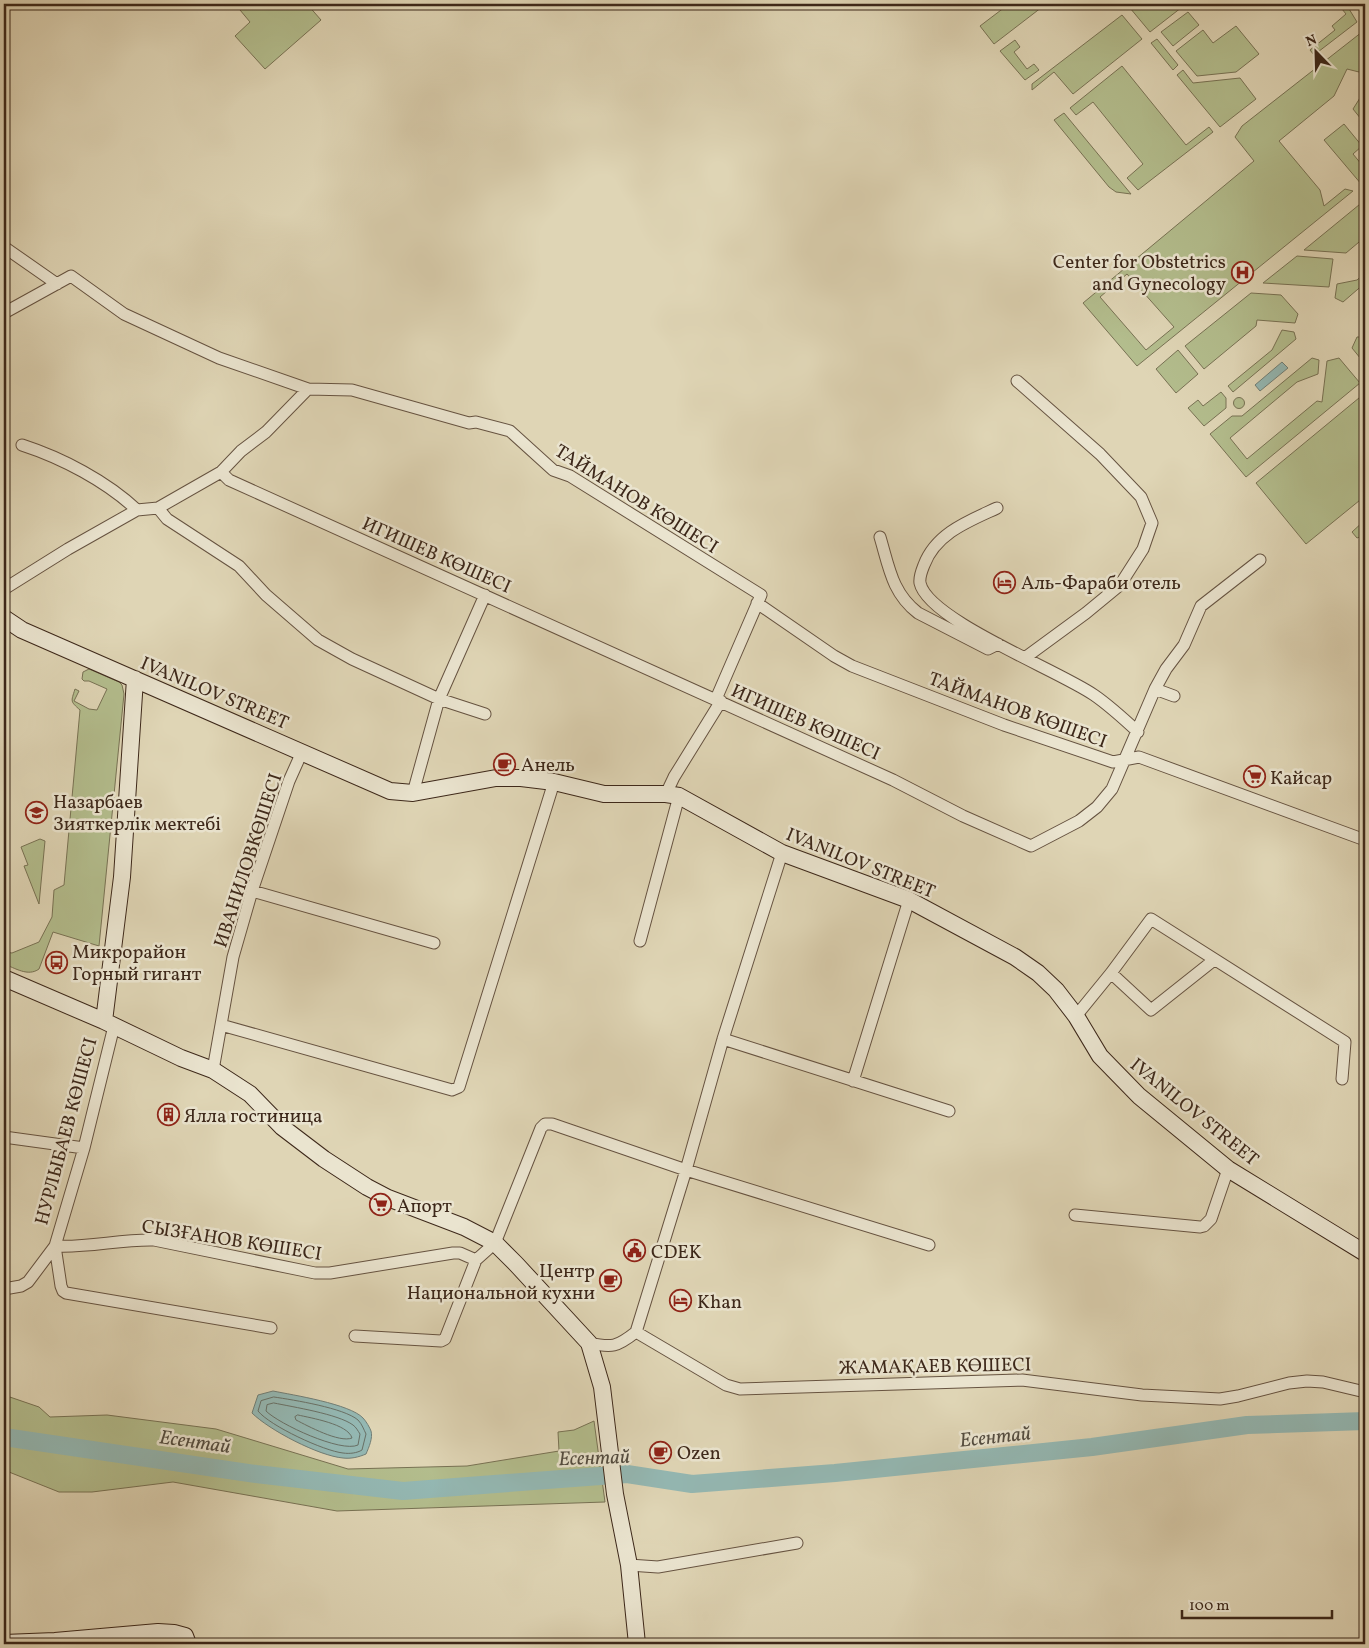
<svg xmlns="http://www.w3.org/2000/svg" width="1369" height="1648" font-family="Vollkorn,serif">
<rect width="100%" height="100%" fill="#dfd5b5"/>
<filter id="stains"><feTurbulence type="fractalNoise" baseFrequency=".004" numOctaves="4"/><feColorMatrix values="0 0 0 0 .2 0 0 0 0 .09 0 0 0 0 .02 0 0 0 .5 -.17"/></filter>
<radialGradient id="worn" r=".72"><stop offset=".6" stop-color="#630" stop-opacity="0"/><stop offset="1" stop-color="#630" stop-opacity=".3"/></radialGradient>
<!-- green -->
<path fill="#b3bd8d" stroke="#787254" fill-rule="evenodd" d="M235 4H307L321 20 265 69 235 36 250 22Z
M1009 4H1046L994 44 980 26Z
M1136 4H1186L1150 32 1130 8Z
M1338 4H1346L1357 22 1314 55 1310 50 1335 30 1332 26 1346 14Z
M1188 12 1199 25 1173 46 1161 32Z
M1122 15 1142 39 1073 94 1054 72 1032 90V84Z
M1236 26 1259 54 1236 72 1197 76 1176 51 1203 30 1213 43Z
M1362 32 1365 37V67L1359 72 1347 69 1334 96 1279 141 1320 190 1324 206 1345 189 1353 191 1137 366 1083 303 1254 161 1235 137 1242 126ZM1127 274 1174 327 1146 350 1100 297Z
M1157 39 1178 65 1173 70 1151 43Z
M1015 40 1020 47 1014 52 1027 69 1034 64 1039 70 1025 80 1000 51Z
M1122 66 1186 145 1209 127 1213 132 1138 190 1127 178 1143 164 1093 102 1076 115 1070 108Z
M1183 70 1193 83 1240 78 1256 99 1220 127 1177 75Z
M1365 90V124L1353 109Z
M1064 113 1131 194 1116 192 1109 187 1054 120Z
M1344 124 1362 146 1353 154 1362 165 1365 163V182L1362 185 1324 140Z
M1365 200V237L1346 253 1304 250Z
M1297 256 1333 259 1329 287 1263 283Z
M1365 273V283L1343 302 1335 298 1337 284 1357 280Z
M1251 293 1281 295 1298 314 1295 323 1257 320 1256 326 1204 369 1185 346Z
M1282 330 1294 332 1296 339 1233 392 1228 386 1272 350Z
M1357 337H1365V364L1352 348Z
M1178 350 1198 374 1176 393 1156 369Z
M1312 358 1319 360 1318 374 1297 382 1230 438 1247 459 1317 401 1322 402 1327 361 1339 358 1360 383 1246 477 1210 434 1232 416H1242Z
M1221 392 1226 398V408L1204 426 1188 408 1198 400 1203 406Z
M1365 393V496L1306 544 1256 483Z
M1233.5 403a5.5 5.5 0 1 1 11 0a5.5 5.5 0 1 1-11 0Z
M1365 520V535L1357 538 1352 532Z
M89 669 119 682 122 685 124 694 99 946 53 932 39 969C28 977 15 968 4 964V952L12 953 39 942 52 917 54 890 64 885 80 710C70 701 71 702 75 689L79 691 74 701 89 709 97 710 107 689 89 681H84L82 679 83 672Z
M40 839 45 841 39 904 24 866 28 865 21 847Z
M4 1395 39 1407 50 1417 107 1415 216 1429 348 1469 467 1466 559 1451 558 1432 574 1430 594 1421 605 1502 337 1511 173 1482 92 1492H59L4 1470Z"/>
<!-- water -->
<path fill="#94b8b3" stroke="#717e76" d="M1282 362 1288 368 1260 391 1255 385Z
M273 1391C293 1395 350 1404 363 1418 366 1421 370 1428 371 1431 373 1438 369 1447 366 1454 359 1457 351 1459 343 1458 319 1456 269 1430 252 1413L258 1395Z"/>
<g fill="none" stroke-linecap="round" stroke-linejoin="round">
<!-- shore -->
<path stroke="#687066" stroke-width="1" d="M274 1397C294 1400 344 1408 358 1420 362 1424 364 1430 366 1434L362 1450C357 1453 350 1454 343 1453 324 1451 270 1426 258 1411L261 1401Z
M274 1403C293 1407 338 1414 353 1425 356 1427 358 1431 360 1434L358 1445C341 1453 279 1424 266 1411L267 1405Z
M298 1415C311 1418 348 1424 352 1438 339 1443 308 1426 296 1420L295 1417Z"/>
<!-- river -->
<path stroke="#94b8b3" stroke-width="18" d="M4 1437 256 1474 403 1491 627 1474 692 1484 835 1473 1092 1447 1247 1425 1365 1421"/>
<defs>
<path id="street" d="M4 247 57 284
M4 313 71 276 124 314 219 358 308 389 352 390 469 423 476 422 510 431 553 470 570 476 761 595 716 699
M1017 381 1100 454 1141 497 1152 523 1143 549 1120 585 1086 613 1026 657
M22 445C62 458 106 481 137 510
M221 472 229 480 893 780 963 816 1031 846 1079 821 1097 807 1112 789 1155 689 1166 669 1184 645 1201 606 1260 560
M158 508 167 519 239 566 266 595 318 640 352 659 439 699 485 714
M997 508C969 521 936 533 924 565 922 570 919 577 920 583 928 620 1060 671 1094 695 1110 706 1124 719 1138 732
M880 537C889 567 892 593 918 613L988 649 998 644
M4 589 68 549 137 510 158 508 221 472 241 451 266 432 308 389
M757 603 834 656 852 666 1004 725 1113 762 1139 757 1365 840
M1155 689 1174 696
M413 793 439 699 485 595
M666 794 674 777 721 701
M252 891 434 943
M640 941 679 796
M1111 973 1151 1010 1214 960
M1076 1016 1111 973 1151 919 1345 1042 1342 1079
M221 1025 452 1090 459 1087 554 782
M723 1039 949 1111
M213 1070 233 957 252 891 289 781 302 752
M853 1081 909 900
M4 1137 84 1148
M1075 1215 1200 1227 1204 1226 1211 1219 1228 1169
M55 1246C88 1248 121 1239 154 1240L315 1273H330L453 1253H460L476 1260 495 1243 541 1128 545 1124H552L686 1170 929 1245
M55 1246 61 1286 63 1291 66 1293 271 1328
M4 1289 21 1286 28 1282 55 1246 84 1148 114 1026
M636 1332 726 1385 740 1389 1022 1380 1142 1395 1220 1399 1238 1396 1289 1383 1307 1381 1323 1382 1365 1392
M355 1336 441 1341 445 1339 476 1260
M589 1343C612 1348 617 1347 636 1332L686 1170 723 1039 782 853
M629 1565 658 1567 797 1543"/>
<path id="secondary" d="M4 618 22 630 390 791 413 793 496 778H521L554 782 604 794H666L679 796 782 853 909 900 1015 957 1038 973 1056 990 1076 1016 1100 1056 1139 1096 1228 1169 1365 1253
M4 978 104 1021 181 1058 213 1070 250 1094 282 1127 324 1159 367 1187 388 1198 464 1227 495 1243 516 1264 589 1343 602 1387 615 1494 629 1565 637 1644
M104 1021 122 877 135 679
M4 1643 55 1641 158 1632 174 1633 185 1636 188 1644"/>
</defs>
<!-- street casing -->
<use href="#street" stroke="#665341" stroke-width="13"/>
<!-- secondary casing -->
<use href="#secondary" stroke="#3d281a" stroke-width="18"/>
<!-- street -->
<use href="#street" stroke="#eae4cf" stroke-width="11"/>
<!-- secondary -->
<use href="#secondary" stroke="#eae4cf" stroke-width="16"/>
</g>
<!-- icons -->
<defs>
<symbol id="hospital-ring" viewBox="-11 -11 22 22"><circle r="9.5" fill="#eae4cf" stroke="#8f2418" stroke-width="1.5"/><path d="M-5-5h3v3.5h4V-5h3V5h-3V1.5h-4V5h-3Z" fill="#8f2418"/></symbol>
<symbol id="hotel-ring" viewBox="-11 -11 22 22"><circle r="9.5" fill="#eae4cf" stroke="#8f2418" stroke-width="1.5"/><path d="M-6-4.5h1.5V1H6V5H4.5V3h-9V5H-6ZM-4 0a1.8 1.8 0 1 1 3.6 0ZM.5 0V-2.5h3Q6-2.5 6 0Z" fill="#8f2418"/></symbol>
<symbol id="cafe-ring" viewBox="-11 -11 22 22"><circle r="9.5" fill="#eae4cf" stroke="#8f2418" stroke-width="1.5"/><path d="M-5.5-4.5H6V0H3Q3 3.5 0 3.5H-2.5Q-5.5 3.5-5.5 0ZM3-3.2v2h1.7v-2ZM-6 4.5H4V6H-6Z" fill="#8f2418"/></symbol>
<symbol id="supermarket-ring" viewBox="-11 -11 22 22"><circle r="9.5" fill="#eae4cf" stroke="#8f2418" stroke-width="1.5"/><path d="M-6-5.5h2.5l.6 2H6L4.5 2H-2.5L-4.4-4H-6ZM-1.5 3.2a1.3 1.3 0 1 0 .1 0ZM3 3.2a1.3 1.3 0 1 0 .1 0Z" fill="#8f2418"/></symbol>
<symbol id="school-ring" viewBox="-11 -11 22 22"><circle r="9.5" fill="#eae4cf" stroke="#8f2418" stroke-width="1.5"/><path d="M0-5L7-2L0 1L-7-2ZM-4 1L0 2.5L4 1V4Q0 6-4 4Z" fill="#8f2418"/></symbol>
<symbol id="bus-ring" viewBox="-11 -11 22 22"><circle r="9.5" fill="#eae4cf" stroke="#8f2418" stroke-width="1.5"/><path d="M-5-6H5V4H4V6H2V4H-2V6H-4V4H-5ZM-3.5-4V0h7V-4ZM-3.5 1.2v1.5H-2V1.2ZM2 1.2v1.5H3.5V1.2Z" fill="#8f2418"/></symbol>
<symbol id="building-ring" viewBox="-11 -11 22 22"><circle r="9.5" fill="#eae4cf" stroke="#8f2418" stroke-width="1.5"/><path d="M-4-6H4V6H1V3H-1V6H-4ZM-2.5-4.3h1.7v1.8h-1.7ZM.8-4.3h1.7v1.8H.8ZM-2.5-1h1.7V.8h-1.7ZM.8-1h1.7V.8H.8Z" fill="#8f2418"/></symbol>
<symbol id="civic-ring" viewBox="-11 -11 22 22"><circle r="9.5" fill="#eae4cf" stroke="#8f2418" stroke-width="1.5"/><path d="M-.6-6.5H3V-4.5H.6V-3L4-1V1h2V6H-6V1h2V-1L-.6-3ZM-1.2 2.5V6h2.4V2.5Z" fill="#8f2418"/></symbol>
</defs>
<g fill-rule="evenodd">
<use href="#hospital-ring" x="1230" y="260" width="25" height="25"/>
<use href="#hotel-ring" x="992" y="570" width="25" height="25"/>
<use href="#cafe-ring" x="492" y="752" width="25" height="25"/>
<use href="#supermarket-ring" x="1242" y="764" width="25" height="25"/>
<use href="#school-ring" x="24" y="800" width="25" height="25"/>
<use href="#bus-ring" x="44" y="950" width="25" height="25"/>
<use href="#building-ring" x="156" y="1102" width="25" height="25"/>
<use href="#supermarket-ring" x="368" y="1192" width="25" height="25"/>
<use href="#civic-ring" x="622" y="1238" width="25" height="25"/>
<use href="#cafe-ring" x="598" y="1268" width="25" height="25"/>
<use href="#hotel-ring" x="668" y="1288" width="25" height="25"/>
<use href="#cafe-ring" x="648" y="1440" width="25" height="25"/>
</g>
<g text-anchor="middle" stroke-width="5" stroke-linejoin="round" paint-order="stroke">
<!-- poi labels -->
<g font-size="19" fill="#3d281a" stroke="#eae4cf" text-anchor="start">
<text x="1226" y="268" text-anchor="end">Center for Obstetrics<tspan x="1226" dy="22">and Gynecology</tspan></text>
<text x="1021" y="589">Аль-Фараби отель</text>
<text x="521" y="771">Анель</text>
<text x="1270" y="784">Кайсар</text>
<text x="53" y="808">Назарбаев<tspan x="53" dy="22">Зияткерлік мектебі</tspan></text>
<text x="72" y="958">Микрорайон<tspan x="72" dy="22">Горный гигант</tspan></text>
<text x="184" y="1122">Ялла гостиница</text>
<text x="397" y="1212">Апорт</text>
<text x="651" y="1258">CDEK</text>
<text x="595" y="1277" text-anchor="end">Центр<tspan x="595" dy="22">Национальной кухни</tspan></text>
<text x="697" y="1308">Khan</text>
<text x="677" y="1459">Ozen</text>
</g>
<!-- street labels -->
<g font-size="19" fill="#3d281a" stroke="#eae4cf">
<text transform="translate(637 498) rotate(32)" y="7">ТАЙМАНОВ КӨШЕСІ</text>
<text transform="translate(437 554) rotate(24)" y="7">ИГИШЕВ КӨШЕСІ</text>
<text transform="translate(215 692) rotate(23)" y="7">IVANILOV STREET</text>
<text transform="translate(1018 709) rotate(20)" y="7">ТАЙМАНОВ КӨШЕСІ</text>
<text transform="translate(806 721) rotate(24)" y="7">ИГИШЕВ КӨШЕСІ</text>
<text transform="translate(247 860) rotate(-72)" y="7">ИВАНИЛОВКӨШЕСІ</text>
<text transform="translate(861 862) rotate(22)" y="7">IVANILOV STREET</text>
<text transform="translate(1195 1111) rotate(39)" y="7">IVANILOV STREET</text>
<text transform="translate(65 1131) rotate(-75)" y="7">НУРЛЫБАЕВ КӨШЕСІ</text>
<text transform="translate(232 1239) rotate(9)" y="7">СЫЗҒАНОВ КӨШЕСІ</text>
<text transform="translate(935 1365) rotate(-1)" y="7">ЖАМАҚАЕВ КӨШЕСІ</text>
</g>
<!-- water labels -->
<g font-size="20" font-style="italic" fill="#534c40" stroke="#eae4cf">
<text transform="translate(995 1436) rotate(-6)" y="7">Есентай</text>
<text transform="translate(195 1441) rotate(8)" y="7">Есентай</text>
<text transform="translate(594 1457) rotate(-2)" y="7">Есентай</text>
</g>
</g>
<!-- margin -->
<rect width="1369" height="1648" fill="none" stroke="#dfd5b5" stroke-width="20"/>
<rect x="5" y="5" width="1359" height="1638" fill="none" stroke="#3d281a" stroke-width="2.5"/>
<rect x="10" y="10" width="1349" height="1628" fill="none" stroke="#3d281a"/>
<!-- north arrow -->
<g transform="translate(1316 52) rotate(337)" stroke="#eae4cf" stroke-width="4" paint-order="stroke">
<path d="M0-4L9 19L0 12L-9 19Z" fill="#3d281a"/>
<text y="-8" font-size="14" font-weight="bold" text-anchor="middle" fill="#3d281a">N</text>
</g>
<!-- scale -->
<path d="M1182 1610v8h150v-8" fill="none" stroke="#3d281a" stroke-width="2.5"/>
<text x="1189" y="1610" font-size="15" fill="#3d281a" stroke="#eae4cf" stroke-width="4" paint-order="stroke">100 m</text>
<rect width="100%" height="100%" filter="url(#stains)"/>
<rect width="100%" height="100%" fill="url(#worn)"/>
</svg>
